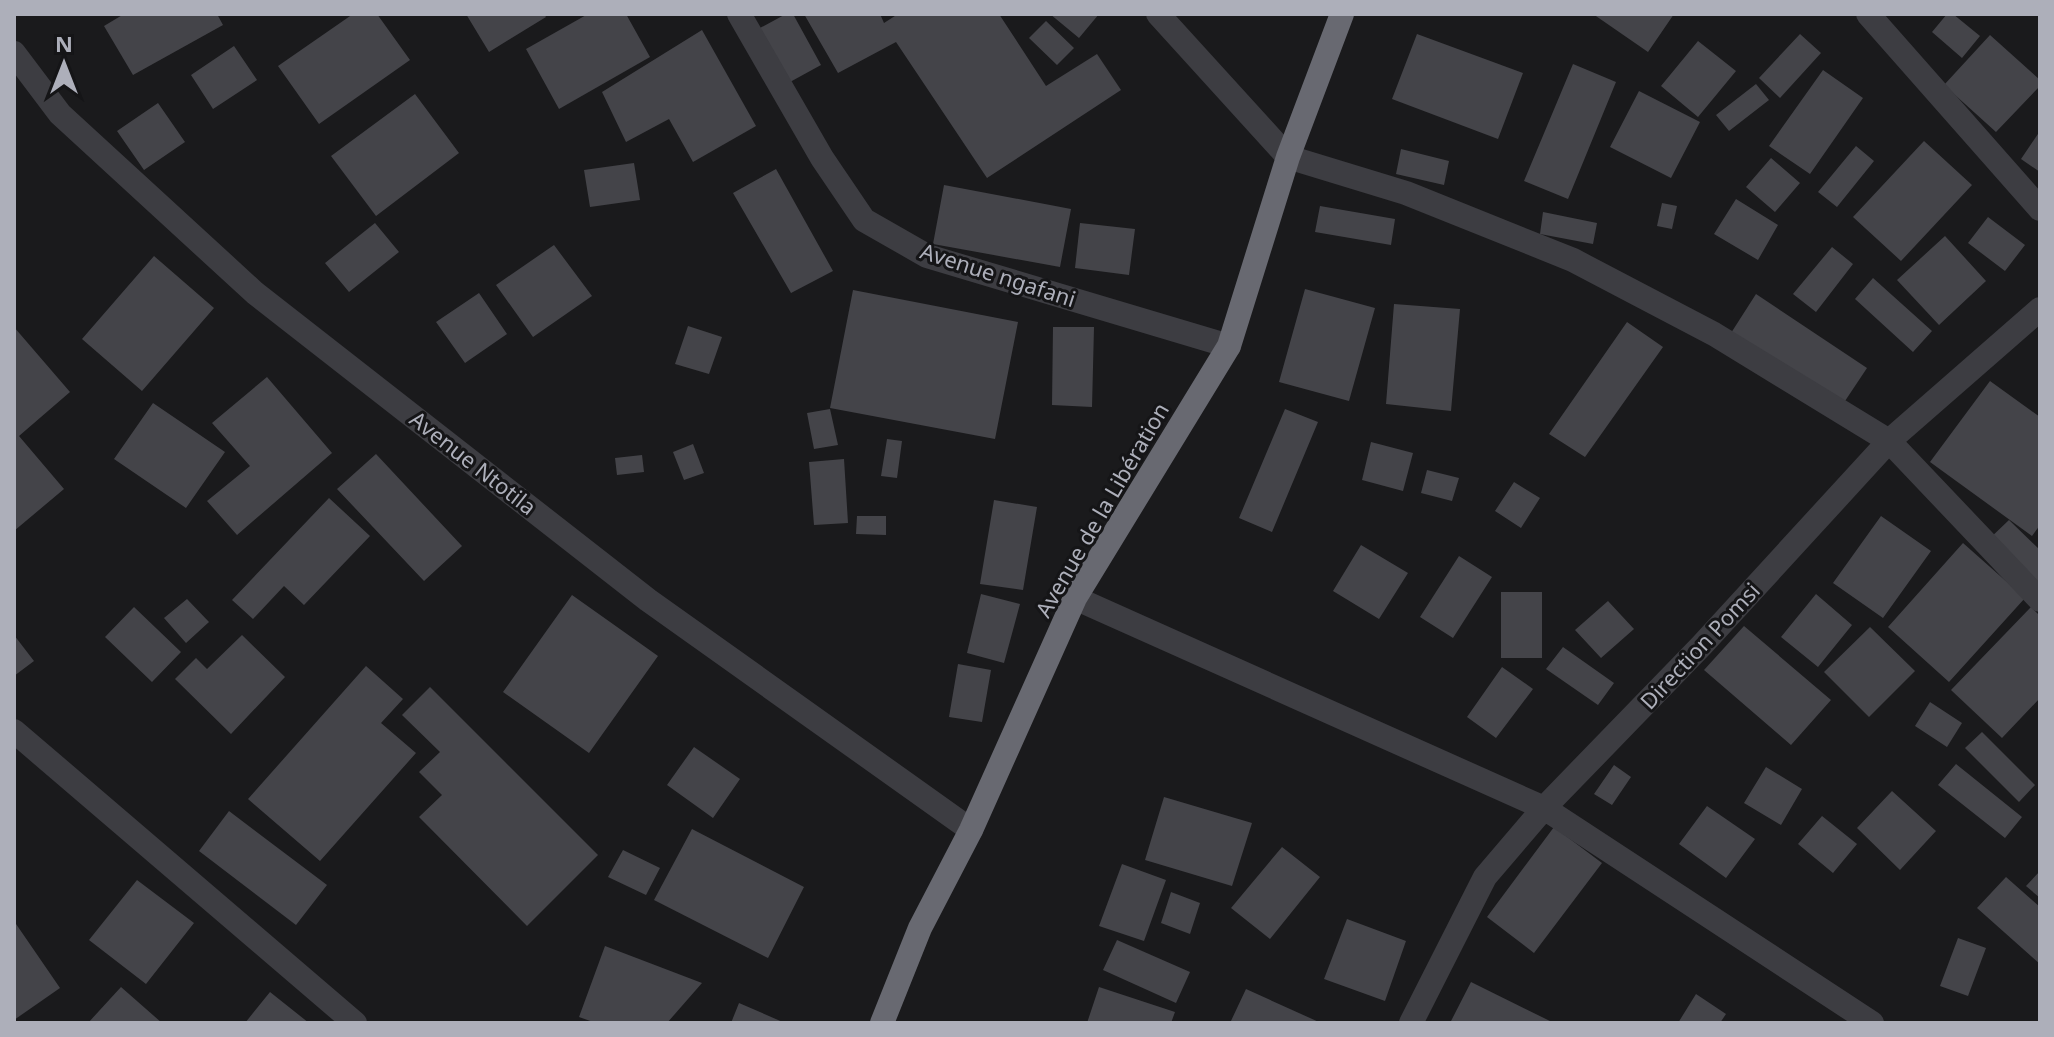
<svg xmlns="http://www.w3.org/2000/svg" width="2054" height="1037" font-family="'Noto Sans',sans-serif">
<rect width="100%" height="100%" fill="#1a1a1c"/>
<!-- building -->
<path fill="#444449" d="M124 14H217L223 25 133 75 104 26Z
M353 14H377L410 60 319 124 278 66Z
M466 14H544L546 17 489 52Z
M588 14H626L650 57 559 109 526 49Z
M786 14H793L821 65 790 82 760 28Z
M804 14H880L884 23 898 14H999L1046 86 1097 54 1121 90 987 178 896 42 838 73Z
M1050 14H1099L1079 38Z
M1593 14H1674L1648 52Z
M1947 14H1953L1980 36 1962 58 1932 32Z
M1046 21 1074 48 1057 65 1029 38Z
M702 30 756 126 693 162 669 119 626 142 602 92Z
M1417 34 1523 73 1498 139 1392 99Z
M1800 34 1821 53 1780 98 1759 78Z
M1990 35 2040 80V86L1996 132 1944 85Z
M1698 41 1736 71 1698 117 1661 86Z
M234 46 257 80 213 109 191 75Z
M1573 64 1616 82 1568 199 1524 181Z
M1823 70 1863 98 1810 174 1769 146Z
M1756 84 1769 100 1729 131 1716 115Z
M1639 91 1700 122 1671 178 1610 147Z
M415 94 459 153 376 216 331 156Z
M158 103 185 142 144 170 117 131Z
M2040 131V172L2021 159Z
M1924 141 1972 185 1901 261 1853 217Z
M1856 146 1874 161 1837 207 1818 192Z
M1401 149 1449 161 1444 185 1396 174Z
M1771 158 1800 183 1775 212 1746 187Z
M634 163 640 200 590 207 584 170Z
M776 169 833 271 791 293 733 193Z
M944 185 1071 209 1060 267 933 244Z
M1736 199 1778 225 1758 260 1714 234Z
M1662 203 1677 206 1672 229 1657 226Z
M1320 206 1395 219 1391 245 1315 232Z
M1543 212 1597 223 1593 244 1540 234Z
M1988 217 2025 245 2005 271 1968 243Z
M375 223 399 252 349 292 325 263Z
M1080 223 1135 229 1129 275 1075 268Z
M1945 236 1986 281 1939 325 1897 280Z
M554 245 592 296 533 337 496 285Z
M1832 247 1853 264 1816 312 1793 294Z
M154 256 214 308 142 391 82 339Z
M1873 278 1932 331 1913 352 1855 299Z
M1305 289 1375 308 1349 401 1279 382Z
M853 290 1018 322 995 439 830 408Z
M479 293 507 334 465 363 436 322Z
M1756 294 1867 368 1841 407 1731 333Z
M1394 304 1460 309 1451 411 1386 404Z
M1627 322 1663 347 1585 457 1549 434Z
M688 326 722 337 709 374 675 364Z
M14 327 70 392 19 436 64 489 14 531Z
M1053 327H1094L1092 407 1052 405Z
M267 377 332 453 237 535 207 501 250 466 212 423Z
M1990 381 2040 417V525L2032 536 1930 462Z
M153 403 225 452 186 508 114 459Z
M830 409 838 445 814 449 807 413Z
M1285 409 1318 422 1272 532 1239 518Z
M887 439 902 441 897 478 881 476Z
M1371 442 1413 453 1403 491 1362 480Z
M693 444 704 473 684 480 673 452Z
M376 454 462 546 424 581 337 489Z
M642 455 644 472 617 475 615 458Z
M844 459 848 523 814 525 809 462Z
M1427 470 1459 478 1452 501 1421 493Z
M1514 482 1540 498 1521 528 1495 511Z
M329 498 370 536 304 605 284 586 253 619 232 600Z
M994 500 1037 507 1023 590 980 584Z
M857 516H886V535L856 534Z
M1881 516 1931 551 1883 618 1833 583Z
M2009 520 2040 550V581L2034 587 1987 541Z
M1963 543 2025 598 1949 682 1888 627Z
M1361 545 1408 573 1379 619 1333 591Z
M1459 556 1492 577 1453 638 1420 617Z
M1501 592H1542V658H1501Z
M981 594 1020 604 1004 663 967 653Z
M1816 594 1852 625 1818 667 1781 637Z
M572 595 658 656 589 753 503 692Z
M187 599 209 622 186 643 164 618Z
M1608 601 1634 629 1601 658 1575 630Z
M134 607 181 652 152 682 105 637Z
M2031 607 2040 616V698L2002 738 1951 690Z
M1744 626 1831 700 1791 745 1704 670Z
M1870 627 1915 671 1869 717 1824 672Z
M14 635 34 661 14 676Z
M242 635 285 677 231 734 175 679 196 658 207 669Z
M1563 647 1614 683 1598 705 1546 669Z
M958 664 991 670 982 722 949 717Z
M366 666 403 699 381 723 416 753 320 861 248 799Z
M1502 667 1533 689 1496 738 1467 717Z
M430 687 598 855 527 926 419 817 442 795 419 772 440 752 402 715Z
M1930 702 1962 723 1947 747 1915 726Z
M1982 732 2035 785 2019 802 1965 748Z
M694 747 740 779 713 818 667 785Z
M1956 764 2022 817 2005 838 1938 785Z
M1614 765 1631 777 1612 805 1594 794Z
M1766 767 1802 789 1781 825 1744 803Z
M1892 791 1936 831 1900 870 1857 828Z
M1164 797 1252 823 1232 886 1145 860Z
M1707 806 1755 839 1726 878 1679 844Z
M229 811 327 885 296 925 199 851Z
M1822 816 1857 844 1833 873 1798 844Z
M1554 827 1602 863 1534 953 1487 917Z
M692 829 804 887 768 958 654 900Z
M1282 847 1320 877 1270 939 1231 908Z
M623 850 660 868 646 895 608 877Z
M1122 864 1166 880 1144 941 1099 926Z
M2040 871V898L2026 886Z
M2006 877 2040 907V964L1977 908Z
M137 880 194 923 146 984 89 940Z
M1171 892 1200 903 1190 934 1161 923Z
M1347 919 1406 941 1385 1001 1324 979Z
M14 921 60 988 14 1020Z
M1958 938 1986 948 1968 996 1940 986Z
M1117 940 1190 972 1176 1003 1103 970Z
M605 946 702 983 667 1023H596L579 1017Z
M1471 982 1554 1023H1450Z
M121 987 162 1023H88Z
M1099 987 1175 1012 1171 1023H1087Z
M1246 989 1321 1023H1230Z
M270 992 309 1023H245Z
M1696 994 1726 1014 1720 1023H1678Z
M739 1003 785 1023H731Z"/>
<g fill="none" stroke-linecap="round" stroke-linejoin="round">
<!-- street -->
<path stroke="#3d3d42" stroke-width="24" d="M739 14 822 158 864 220 927 256 1229 346
M1158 14 1288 157 1406 193 1573 260 1714 334 1889 441 2040 600
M1868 14 2040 209
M14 53 60 114 255 293 648 600 971 830
M1075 598 1544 808 1872 1023
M14 731 355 1023
M1411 1023 1485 877 1544 808 1702 645 1889 441 2040 309"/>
<!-- highway -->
<path stroke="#686971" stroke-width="24" d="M882 1023 920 928 971 830 1075 598 1229 346 1288 157 1342 14"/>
</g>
<g text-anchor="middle" stroke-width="6" stroke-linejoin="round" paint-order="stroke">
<!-- street labels -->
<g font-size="22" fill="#adafba" stroke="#151517">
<text transform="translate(998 275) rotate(18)" y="8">Avenue ngafani</text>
<text transform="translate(473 463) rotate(38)" y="8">Avenue Ntotila</text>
<text transform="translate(1102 510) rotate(-60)" y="8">Avenue de la Libération</text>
<text transform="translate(1700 646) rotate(-47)" y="8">Direction Pomsi</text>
</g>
</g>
<!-- border -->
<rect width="2054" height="1037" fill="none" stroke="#adafba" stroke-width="32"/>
<!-- north arrow -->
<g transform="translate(64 64)" stroke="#151517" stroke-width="6" paint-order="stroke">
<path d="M0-6L14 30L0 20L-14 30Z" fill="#adafba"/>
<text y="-12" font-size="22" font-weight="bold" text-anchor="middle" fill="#adafba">N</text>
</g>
</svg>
